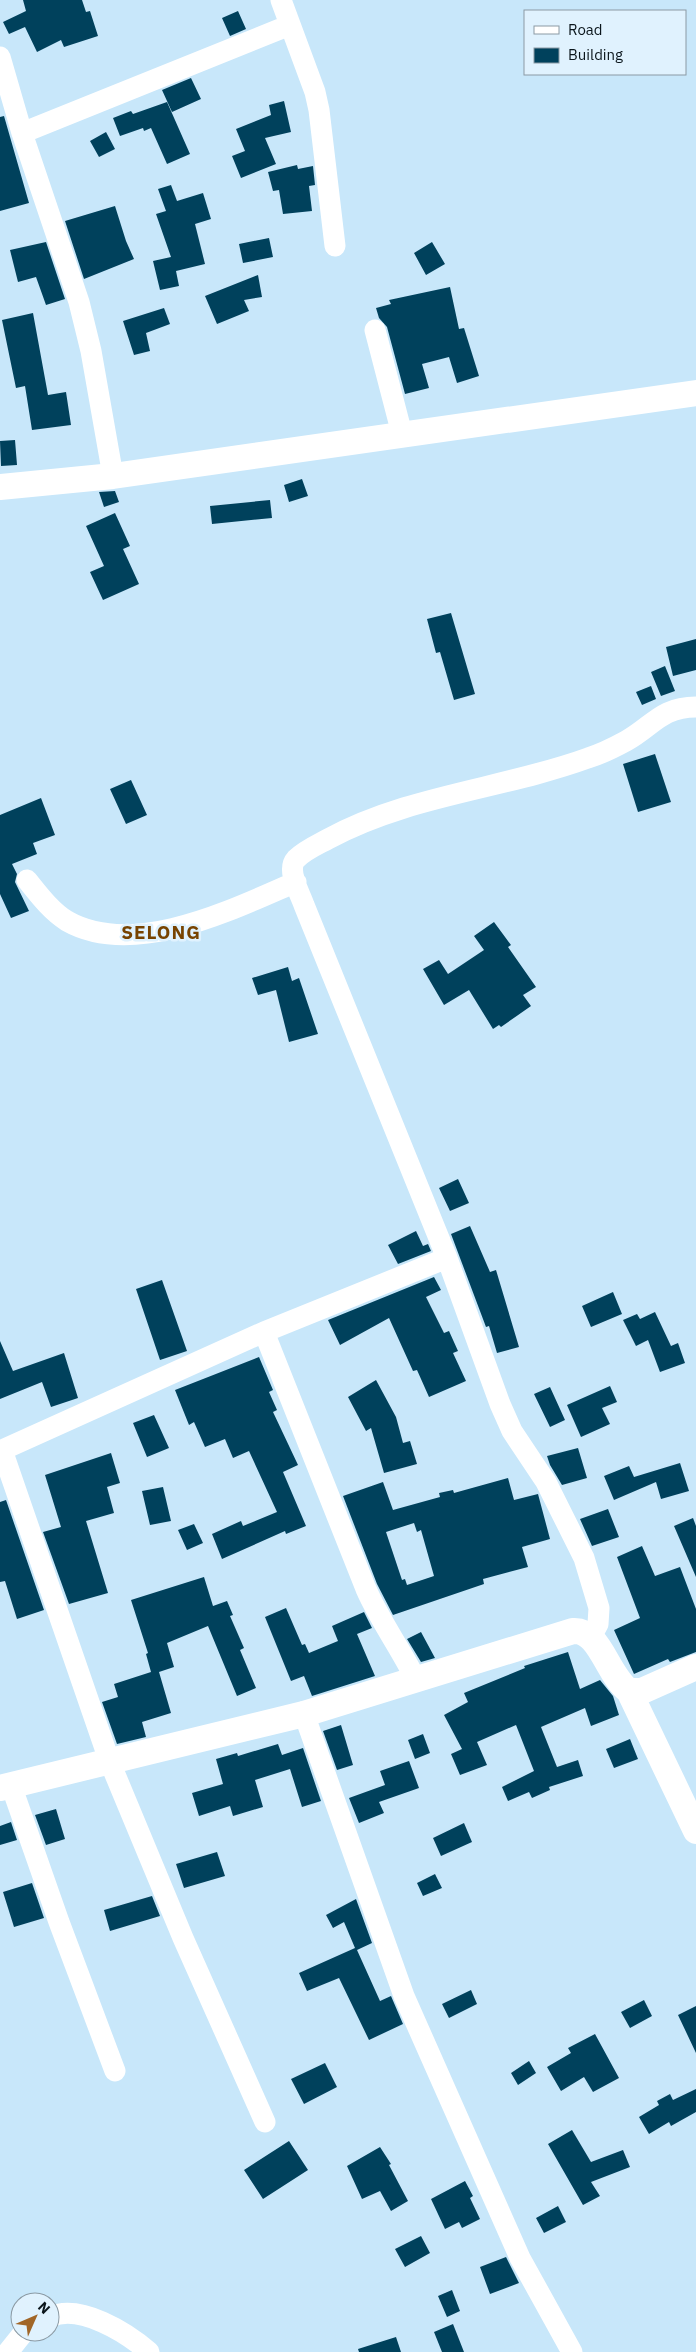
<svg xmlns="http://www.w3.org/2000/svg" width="696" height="2352" font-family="'IBM Plex Sans',sans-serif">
<rect width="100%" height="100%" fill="#c8e7fa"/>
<!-- building -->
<path fill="#00415c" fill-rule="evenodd" d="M23 0H82L86 12 90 11 98 36 64 47 61 40 37 52 25 27 9 34 3 22 26 11Z
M238 11 246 29 230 36 222 18Z
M191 78 201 99 172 112 162 90Z
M284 101 291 132 265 138 276 164 241 178 232 156 245 151 236 129 271 115 269 105Z
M167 102 190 154 167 164 151 128 144 131 143 128 120 136 113 118 131 111 133 114Z
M4 116 29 203 0 211V117Z
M106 132 115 149 99 157 90 141Z
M297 165 298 169 313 166 315 185 309 186 312 211 283 214 279 190 273 191 268 172Z
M171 185 177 201 203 193 211 219 195 224 205 264 176 271 179 286 160 290 153 261 171 257 156 214 166 211 158 189Z
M115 206 126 241 134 259 84 279 65 221Z
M269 238 273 257 243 263 239 244Z
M46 242 65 299 46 305 36 277 18 282 10 250Z
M432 242 445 264 426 275 414 253Z
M258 275 262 297 244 300 249 311 217 324 205 296Z
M450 287 459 329 464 328 479 376 457 383 449 357 422 364 429 388 405 394 387 327 379 318 376 308 391 304 389 300Z
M164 308 170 324 146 333 150 351 134 355 123 321Z
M33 313 48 395 66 392 71 425 32 430 25 386 16 388 2 320Z
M15 440 17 465 1 466 0 441Z
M302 479 308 496 289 502 284 485Z
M115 491 119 502 104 507 99 492Z
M270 500 272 518 212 524 210 506Z
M115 513 130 546 123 549 139 584 103 600 90 572 104 566 86 526Z
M451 613 475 694 454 700 440 652 436 653 427 619Z
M696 639V670L673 676 666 647Z
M665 666 675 691 661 696 651 672Z
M651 686 656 699 642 705 636 692Z
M655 754 671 802 638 812 623 764Z
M131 780 147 815 126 824 110 789Z
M41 798 55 835 33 843 37 854 12 864 17 874 15 882 29 911 11 918 0 894V815Z
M494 922 511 945 508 947 536 987 523 995 531 1006 501 1027 499 1025 493 1029 469 990 444 1005 423 969 439 960 448 974 484 950 474 936Z
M288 967 292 981 299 978 318 1034 289 1042 276 990 258 995 252 978Z
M458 1179 469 1203 450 1211 439 1188Z
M470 1226 490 1272 496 1270 519 1347 497 1353 489 1326 486 1327 451 1234Z
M416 1231 423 1246 428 1244 431 1251 398 1264 388 1245Z
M434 1277 441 1290 426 1297 444 1333 449 1331 458 1351 453 1353 466 1381 429 1397 417 1370 413 1371 389 1318 340 1345 328 1320Z
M162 1280 187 1351 160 1360 136 1289Z
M613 1292 622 1314 591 1327 582 1306Z
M655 1312 671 1346 678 1343 685 1363 660 1372 648 1340 636 1346 623 1320 637 1314 640 1319Z
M0 1341 13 1371 64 1353 78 1398 51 1407 42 1382 0 1399Z
M259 1357 273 1390 269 1392 277 1410 273 1412 298 1465 283 1472 306 1526 286 1534 285 1531 222 1559 212 1534 241 1521 243 1526 277 1512 249 1451 233 1458 225 1439 205 1447 194 1422 189 1425 175 1390Z
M376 1380 396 1417 403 1443 410 1441 417 1464 384 1473 371 1428 366 1431 348 1397Z
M610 1386 617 1402 602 1408 610 1424 581 1437 567 1405Z
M550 1387 565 1420 550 1427 534 1394Z
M154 1415 169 1448 147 1457 133 1423Z
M578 1448 587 1478 562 1485 550 1465 547 1456Z
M111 1453 120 1483 107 1487 114 1513 86 1521 108 1593 69 1604 43 1532 61 1527 45 1475Z
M680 1463 689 1491 661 1499 656 1482 614 1500 604 1476 629 1466 634 1477Z
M508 1478 514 1500 538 1494 550 1539 522 1547 528 1567 483 1579 484 1584 393 1615 377 1584 343 1496 383 1482 393 1510 440 1497 439 1493 453 1490 454 1493ZM414 1523 417 1532 421 1530 434 1576 407 1585 405 1579 402 1580 386 1532Z
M163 1487 171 1521 150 1525 142 1491Z
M6 1500 44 1610 17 1619 5 1581 0 1582V1502Z
M608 1509 619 1537 592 1546 580 1519Z
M693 1518 696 1526V1577L674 1526Z
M194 1524 203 1543 187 1550 178 1530Z
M642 1546 655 1576 680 1567 696 1609V1652L670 1662 668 1659 634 1674 614 1630 640 1618 617 1557Z
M204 1577 213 1606 227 1601 233 1615 230 1616 244 1648 240 1650 256 1688 237 1696 208 1626 167 1643 174 1667 159 1672 171 1713 142 1722 146 1737 117 1744 102 1702 118 1697 114 1684 151 1672 146 1654 148 1653 131 1600Z
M286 1608 302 1645 305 1644 309 1653 338 1641 332 1626 364 1612 372 1628 357 1634 375 1676 312 1696 304 1676 291 1681 265 1617Z
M421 1632 435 1658 421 1662 407 1639Z
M568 1652 580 1689 600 1680 613 1696 619 1715 591 1726 585 1708 541 1727 557 1767 578 1760 583 1776 549 1787 550 1790 532 1798 529 1792 508 1801 502 1787 534 1771 516 1725 477 1742 487 1765 460 1775 451 1754 462 1749 444 1715 468 1702 464 1693 525 1668 524 1666Z
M341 1725 353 1765 337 1770 323 1731Z
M423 1734 430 1753 415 1759 408 1740Z
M630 1739 638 1759 614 1768 606 1749Z
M278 1744 282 1755 303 1748 321 1801 302 1807 290 1769 255 1780 263 1807 233 1816 230 1806 199 1816 192 1793 223 1784 216 1759 237 1753 238 1756Z
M409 1761 419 1788 379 1802 384 1813 359 1823 349 1798 385 1785 380 1771Z
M56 1809 65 1839 46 1845 35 1815Z
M11 1822 17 1840 0 1845V1826Z
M464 1823 472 1842 441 1856 433 1838Z
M217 1852 225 1876 184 1888 176 1864Z
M435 1874 442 1888 423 1896 417 1883Z
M32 1883 44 1918 14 1927 3 1892Z
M152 1896 160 1916 110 1931 104 1910Z
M356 1899 372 1943 357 1950 380 2001 391 1996 403 2024 369 2040 339 1978 307 1991 299 1973 355 1948 344 1922 333 1928 326 1915Z
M471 1990 477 2004 449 2018 442 2004Z
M644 2000 652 2016 630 2028 621 2012Z
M696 2006V2053L678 2015Z
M595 2034 619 2078 593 2092 584 2077 561 2091 547 2067 571 2053 568 2048Z
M529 2061 536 2073 518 2085 511 2073Z
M325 2063 337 2087 304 2104 291 2079Z
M696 2089V2112L671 2126 669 2122 649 2134 639 2117 659 2105 657 2101 670 2094 673 2100Z
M572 2130 591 2162 623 2150 630 2167 591 2182 600 2196 583 2205 548 2144Z
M289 2141 308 2170 263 2199 244 2170Z
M380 2147 391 2164 389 2165 408 2201 391 2211 380 2191 362 2199 347 2166Z
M465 2181 473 2196 470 2198 480 2219 462 2228 459 2222 445 2229 431 2199Z
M558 2206 566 2222 544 2233 536 2218Z
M421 2236 430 2253 405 2267 395 2249Z
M506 2257 519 2283 490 2294 480 2267Z
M452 2290 460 2311 447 2317 438 2296Z
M453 2324 464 2352H442L434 2332Z
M396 2337 401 2352H359L358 2349Z"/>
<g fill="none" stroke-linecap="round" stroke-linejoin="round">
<!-- minor -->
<path stroke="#fff" stroke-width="21" d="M281 0 315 92 319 110 335 246
M0 57 22 133 79 302 91 351 113 476
M22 133 290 25
M375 330 402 434
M27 880C39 895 51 911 67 921 134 959 233 909 296 882
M264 1332 366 1589C380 1621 401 1649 416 1680
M2 1450 109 1760 183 1938 265 2122
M0 1451 264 1332 447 1258
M591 1637 598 1624 599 1608 584 1558 546 1482 512 1431 500 1404 447 1258 304 905C300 893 286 870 296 859 305 850 317 845 328 839 409 795 503 789 588 758 601 754 615 747 626 741 653 726 661 707 696 707
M304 1714 404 1996 520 2258 572 2352
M11 1785 59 1922 115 2071
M50 2317C80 2303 127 2333 149 2352
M8 2352 24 2332"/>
<!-- tertiary -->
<path stroke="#fff" stroke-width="26" d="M0 487 113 476 696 393
M629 1691 696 1831
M0 1788 304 1714 573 1631C600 1629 607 1675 629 1691H642L696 1667"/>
</g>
<g text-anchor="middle" stroke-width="5" stroke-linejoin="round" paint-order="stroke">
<!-- district labels -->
<g font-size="19" font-weight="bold" letter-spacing="1" fill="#774300" stroke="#e0f2fe">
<text x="161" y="939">SELONG</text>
</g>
</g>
<!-- legend -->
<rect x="524" y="10" width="162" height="65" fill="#e0f2fe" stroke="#8b9aa4"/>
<rect x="534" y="26" width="25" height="8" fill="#ffffff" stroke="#8b9aa4"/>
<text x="568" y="35" font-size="15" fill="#0b161c">Road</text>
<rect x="534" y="48" width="25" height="15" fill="#00415c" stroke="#8b9aa4"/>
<text x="568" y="60" font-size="15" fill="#0b161c">Building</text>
<!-- north arrow -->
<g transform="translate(35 2317) rotate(45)"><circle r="24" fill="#e0f2fe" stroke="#8b9aa4"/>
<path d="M0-4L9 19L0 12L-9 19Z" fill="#a16628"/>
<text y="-8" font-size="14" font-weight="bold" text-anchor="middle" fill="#0b161c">N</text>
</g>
</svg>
